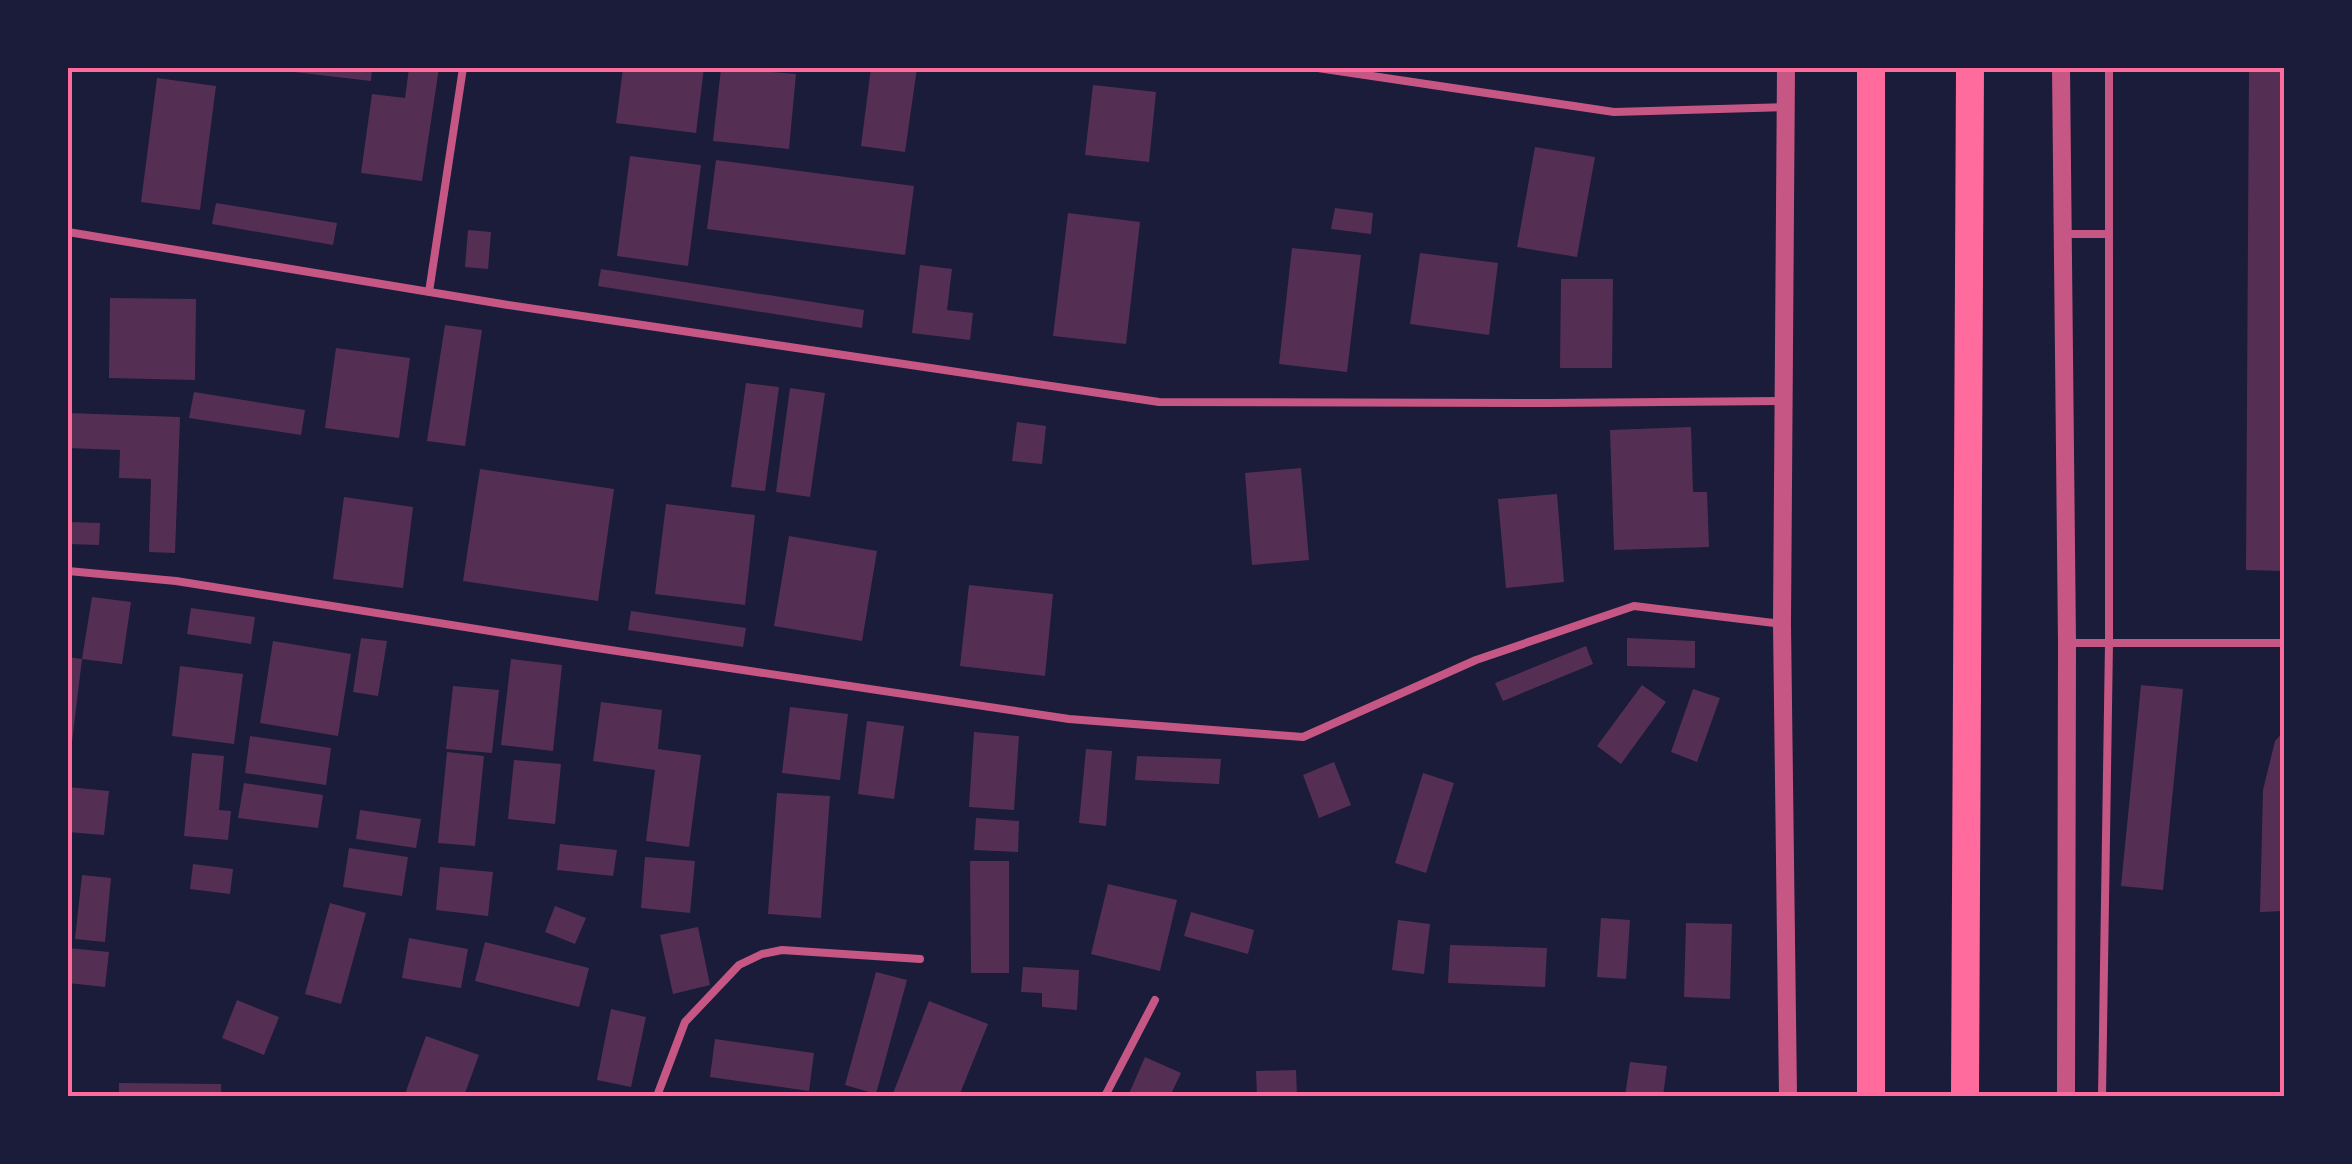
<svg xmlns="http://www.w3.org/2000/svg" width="2352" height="1164" font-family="'DejaVu Sans',sans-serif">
<rect width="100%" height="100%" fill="#1b1b3a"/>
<!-- building -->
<path fill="#542f53" d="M277 68H372L371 81 277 70Z
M409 68H439L422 181 361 173 372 94 405 98Z
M623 68H704L696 133 616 123Z
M721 68 796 74 789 149 713 141Z
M871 68H917L905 152 861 146Z
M2249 68H2284V571L2246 570Z
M157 78 216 86 200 210 141 202Z
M1093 85 1156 92 1149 162 1085 155Z
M1535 147 1595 157 1577 257 1517 247Z
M630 156 701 165 688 266 617 256Z
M716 160 914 186 905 255 707 229Z
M216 203 337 223 333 245 212 224Z
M1335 208 1373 213 1371 234 1331 229Z
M1068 213 1140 222 1126 344 1053 336Z
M468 230 491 232 488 269 465 267Z
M1292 248 1361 255 1347 372 1279 364Z
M1420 253 1498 263 1489 335 1410 324Z
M920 265 952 269 947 310 973 313 970 340 912 333Z
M601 269 864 310 862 328 598 286Z
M1561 279H1613L1612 368H1560Z
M110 298 196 299 195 380 109 378Z
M445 325 482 330 465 446 427 441Z
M336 348 410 358 399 438 325 428Z
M746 383 779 387 765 491 731 487Z
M790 388 825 393 810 497 776 492Z
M194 392 305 410 301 435 189 418Z
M68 413 180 417 175 553 149 552 151 479 119 478 120 450 68 448Z
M1017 422 1046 426 1042 464 1012 461Z
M1691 427 1693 492H1707L1709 547 1614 550 1610 430Z
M1301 468 1309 560 1252 565 1245 473Z
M480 469 614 489 598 601 463 581Z
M1557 494 1564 582 1506 588 1498 499Z
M344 497 413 507 403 588 333 579Z
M666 504 755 515 745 605 655 594Z
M68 522 100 523 99 545 68 544Z
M789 536 877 551 862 641 774 626Z
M969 585 1053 594 1045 676 960 666Z
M92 597 131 602 122 664 82 659Z
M191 608 255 617 251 644 187 634Z
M631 611 746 628 743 647 628 630Z
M361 638 387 641 378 696 353 692Z
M1627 638 1695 641V668L1627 666Z
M273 641 351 654 338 736 260 723Z
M1586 646 1593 664 1503 701 1495 683Z
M68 657 82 659 70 759H68Z
M511 659 562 665 553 751 501 745Z
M180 666 243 674 234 744 172 736Z
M1642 685 1666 702 1621 764 1597 746Z
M2141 685 2183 689 2163 890 2121 886Z
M453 686 499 690 492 753 446 749Z
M1693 689 1720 698 1697 762 1671 752Z
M601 702 662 710 658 749 701 755 689 847 646 841 655 770 593 761Z
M790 707 848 714 840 780 782 773Z
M867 721 904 726 894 799 858 794Z
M2284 731V911L2260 912 2263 790 2275 741Z
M974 732 1019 736 1014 810 969 807Z
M250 736 331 748 326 785 245 773Z
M1086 749 1112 751 1106 826 1079 823Z
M447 752 484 756 475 846 438 843Z
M192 753 224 756 219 810 231 811 228 840 184 836Z
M1137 756 1221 759 1219 784 1135 780Z
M514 760 561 764 555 824 508 819Z
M1334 762 1351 805 1319 818 1303 775Z
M1423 773 1454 783 1426 873 1395 863Z
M244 783 323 795 318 828 238 818Z
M68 787 109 791 104 835 68 832Z
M777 793 830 796 821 918 768 914Z
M360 810 421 819 416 848 356 839Z
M976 818 1019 821 1018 852 974 850Z
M560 844 617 850 613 876 557 870Z
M349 848 408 857 402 896 343 887Z
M645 857 695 861 690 913 641 908Z
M970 861H1009V973H971Z
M193 864 233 869 230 894 190 889Z
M440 867 493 872 488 916 436 910Z
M82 875 111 878 105 942 75 939Z
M1108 884 1177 900 1160 971 1091 954Z
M330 903 366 913 341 1004 305 994Z
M555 906 586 918 575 944 545 932Z
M1191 912 1254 930 1248 954 1184 936Z
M1601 918 1630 920 1626 979 1597 977Z
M1398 920 1430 924 1424 974 1392 970Z
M1686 923 1732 924 1730 999 1684 997Z
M698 927 710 985 673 994 660 935Z
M409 938 468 949 461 988 402 978Z
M485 942 589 968 579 1007 475 981Z
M1450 945 1547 948 1545 987 1448 983Z
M68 948 109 952 105 987 68 983Z
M1023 967 1079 970 1077 1010 1042 1007V993L1021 992Z
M876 972 907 980 876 1094 845 1085Z
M237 1000 279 1017 264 1055 222 1038Z
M929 1001 988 1024 959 1096H892Z
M611 1009 646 1017 631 1087 597 1080Z
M426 1036 479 1055 464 1096H410L405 1094Z
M715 1039 814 1053 809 1091 710 1077Z
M1145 1057 1181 1073 1170 1096H1128Z
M1630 1062 1667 1066 1663 1096H1625Z
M1296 1070 1297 1096H1257L1256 1071Z
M119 1083 221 1084V1096H119Z"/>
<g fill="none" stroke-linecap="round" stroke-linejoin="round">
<!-- service -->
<path stroke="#c65784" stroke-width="8" d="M1318 68 1614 112 1786 107
M68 232 508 305 1159 402 1549 403 1784 401
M2063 234H2109
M429 292 463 68
M68 571 176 581 577 645 1069 719 1303 737 1476 660 1634 606 1782 624
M2069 643H2284
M657 1096 685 1022 739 965 762 954 782 950 920 959
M1105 1096 1155 1000
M2102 1096 2109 643V68"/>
<!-- tertiary -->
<path stroke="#c65784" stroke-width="18" d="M1786 68 1782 624 1788 1096
M2061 68 2067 643 2066 1096"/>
<!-- trunk -->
<path stroke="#ff6b9d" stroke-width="28" d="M1871 1096V68
M1965 1096 1970 68"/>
</g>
<!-- border -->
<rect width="2352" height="1164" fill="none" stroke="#1b1b3a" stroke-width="140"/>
<rect x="70" y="70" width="2212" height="1024" fill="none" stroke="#ff6b9d" stroke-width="4"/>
</svg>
